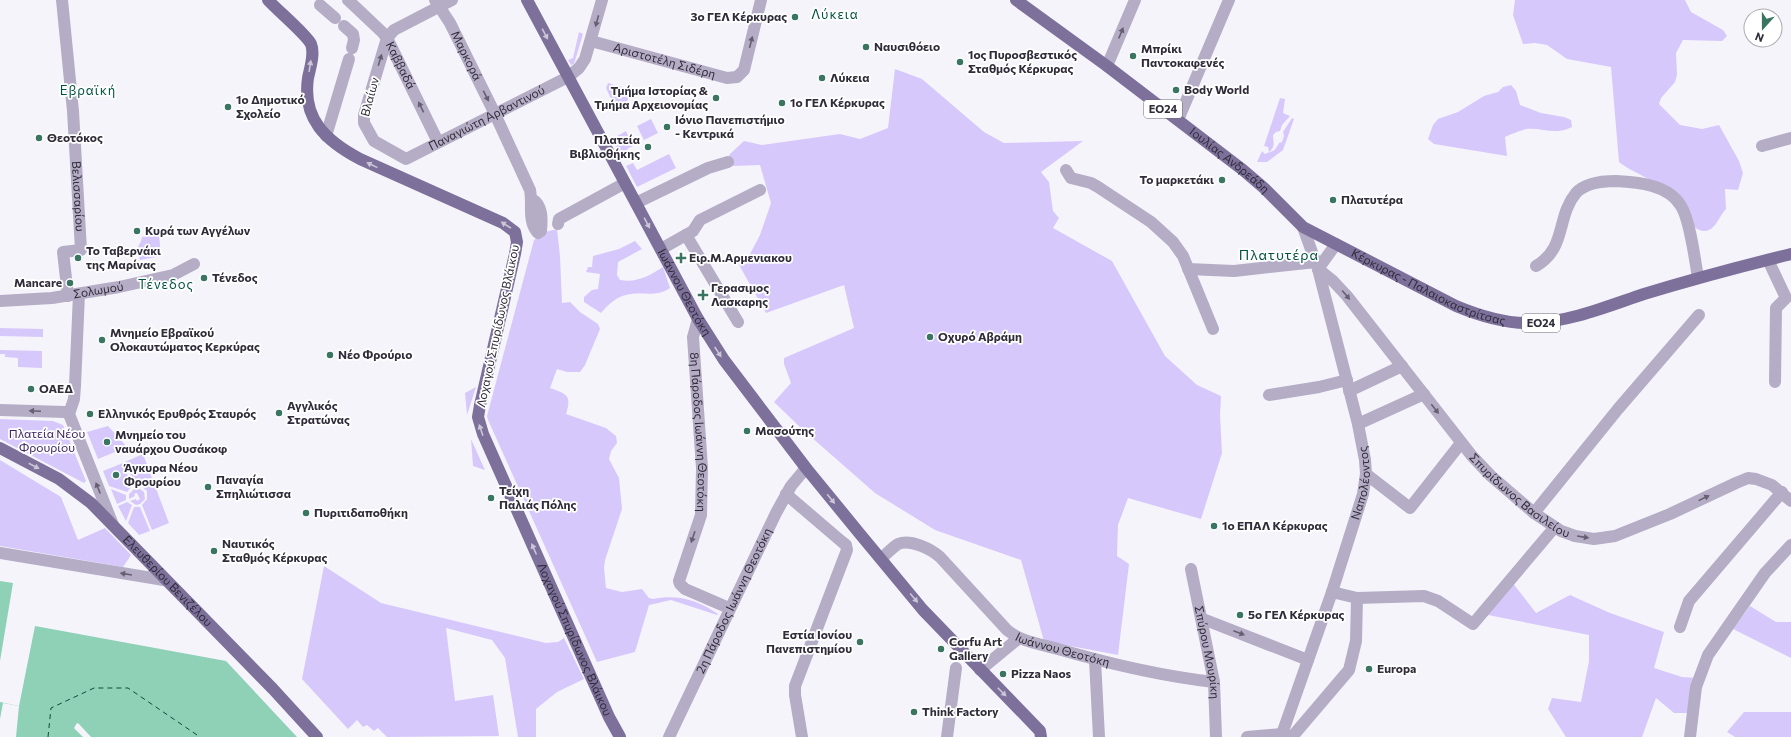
<svg xmlns="http://www.w3.org/2000/svg" width="1791" height="737" font-family="Commissioner,sans-serif">
<rect width="100%" height="100%" fill="#f6f4fb"/>
<!-- green -->
<path fill="#d7c8fc" d="M1515 0H1685L1691 12 1723 30 1727 36 1722 41 1683 40 1676 53 1677 75 1675 82 1661 98 1659 104 1680 125 1702 129 1719 125 1739 161 1743 173 1738 190 1725 189 1726 209C1719 216 1716 230 1705 231 1691 232 1672 201 1663 191 1652 177 1632 173 1619 162L1611 67 1567 59 1547 45 1535 43 1523 44 1513 15Z
M579 32 583 34 574 64 571 65 568 60 573 58Z
M895 69 922 79 984 132 1004 143 1083 141 1041 172 1049 182 1053 211 1059 218 1053 228 1112 261 1165 356 1197 385 1221 396 1220 415 1222 453 1201 519 1128 498 1118 525 1117 556 1129 564 1118 655 1044 641 1021 560 935 530 875 493 802 429 774 402 791 383 784 364V358L854 328 844 285 766 313 738 263 750 254 760 235 771 203 760 165 732 166 729 155 744 141 762 145 840 134 860 139 888 128Z
M608 83 631 90 625 108 617 112 606 88Z
M1511 85 1516 91 1520 105 1541 113 1564 117 1571 120 1572 127C1554 136 1542 127 1526 129 1519 131 1511 134 1505 137L1507 156 1434 144 1428 139 1433 125 1438 119 1458 112 1484 96 1498 92 1503 87Z
M1280 98 1285 99 1283 113 1290 116 1282 125 1280 131 1276 132 1273 135C1273 142 1276 147 1269 152L1268 147 1264 146Z
M1292 118 1294 119 1283 150 1267 162H1257L1262 151 1265 154C1273 150 1273 154 1279 143L1282 142 1284 136 1283 132Z
M651 119 658 133 644 140 637 126Z
M626 131 633 146 627 149 630 155 622 159 612 139Z
M669 154 676 168 637 187 626 166 633 163 637 170Z
M557 229 560 256 562 303 570 302 580 312 598 324 600 329 585 365 580 372H567L557 369 550 388C567 394 572 395 566 414L606 428 616 436 617 443 611 451 609 459 619 478 622 509 605 560 604 568 606 588 622 592 642 589 649 598 653 599C677 594 698 600 718 614L717 615 671 600 649 605 635 652 597 662 488 420 487 416 534 240 545 232Z
M159 234 161 256 140 260 137 249 141 241 142 237Z
M635 241 642 249 618 262 617 275 620 280C637 283 649 276 663 267L670 288C656 298 642 291 626 295 616 297 608 305 601 313L584 302V297L592 290 598 289 600 274 586 272 588 267H592L593 256 619 249Z
M0 328 43 329V337L0 336Z
M0 350 42 351V368L18 367V358L5 357V354H0Z
M476 387 467 415 465 393Z
M0 419 53 421 63 425 86 481 84 483 0 439Z
M108 426 127 447 98 459 87 432Z
M471 439 485 470 473 466Z
M143 454 169 523 152 530 142 505 147 499V491L141 486H135L125 462Z
M0 460 61 497 78 540 105 528 131 555 123 567 0 546Z
M123 463 132 486 127 492 109 486 103 471Z
M111 489 126 495V500L117 504Z
M134 489H140L144 492 145 499 140 504 136 505 130 501 136 499 137 501 140 499 137 493 134 494 135 496 129 499V494Z
M127 502 132 505 126 521 118 506Z
M134 507H140L150 531 139 535 128 523Z
M324 566 381 603 546 643 558 642 564 638 584 679 557 692 536 709V737H518L505 658 492 640 446 628 455 701 493 695 499 736 387 737 378 728 374 731 367 725 363 727 357 720 348 729 302 679Z
M1512 582 1536 613 1570 595 1610 613 1664 632 1654 668 1682 677 1698 678 1689 713H1674L1656 698 1642 737H1566L1548 709 1552 698 1581 702 1589 661V635L1488 615Z
M1750 606 1776 622H1791V658L1733 629Z
M1744 712H1791V737H1735L1727 732Z"/>
<!-- water -->
<path fill="#8ed1b7" d="M0 581 13 583 0 661Z
M35 626 226 661 297 737H0V702L19 706Z"/>
<!-- pier -->
<path fill="#f6f4fb" d="M3 703 19 706 16 737H0V719Z
M77 723 79 724 91 737H83L74 728Z"/>
<g fill="none" stroke-linecap="round" stroke-linejoin="round">
<!-- ferry -->
<path stroke="#124938" stroke-width="1" stroke-dasharray="5 4" stroke-linecap="butt" d="M48 737 51 708 94 688H128L200 737"/>
<!-- minor -->
<g stroke="#b4adc5" stroke-width="12">
<path id="s1" d="M62 0 73 111 81 250 63 252 68 296"/>
<path id="s2" d="M348 0 383 33 387 38 438 142"/>
<path id="s3" d="M435 0 450 23 495 114 530 190C533 204 527 221 538 233L541 231C542 220 543 205 532 199"/>
<path id="s4" d="M452 0 394 30 387 38 364 115V123L374 141 406 159 568 77 579 68 585 59 602 0"/>
<path d="M320 5 335 18"/>
<path d="M344 26 353 34 354 40 352 48"/>
<path id="s5" d="M591 41 727 78 737 77 744 70 761 0"/>
<path d="M1107 66 1135 0"/>
<path d="M1178 120 1229 0"/>
<path d="M326 136 349 59"/>
<path d="M1762 146 1791 138"/>
<path d="M1066 170 1071 178 1091 183 1098 187 1151 222 1173 242 1183 256 1213 329"/>
<path d="M636 203 708 168 728 162"/>
<path d="M558 224 559 219 625 183"/>
<path d="M686 235 738 322"/>
<path d="M661 249 693 231 700 220 760 190"/>
<path d="M1768 260 1786 298 1776 308 1775 382"/>
<path d="M1536 266C1567 248 1556 217 1576 193 1585 183 1603 181 1616 181 1638 182 1669 185 1681 206 1690 220 1695 260 1698 278"/>
<path d="M1188 269 1234 271 1316 262"/>
<path id="s6" d="M1318 269 1333 281 1347 296 1472 456 1491 476 1534 513 1561 531 1575 536 1594 539 1615 536 1670 514 1736 483 1748 478 1756 479 1772 485 1791 501"/>
<path d="M1318 269 1336 244"/>
<path d="M79 294 75 386 74 399 69 414 113 525"/>
<path id="s7" d="M0 301 52 298 119 287 173 275 194 264"/>
<path id="s8" d="M698 319 693 337 702 468 701 515 679 581 680 584 685 589 729 608"/>
<path d="M1349 391 1402 366"/>
<path d="M1269 395 1319 387 1347 380"/>
<path d="M0 410 65 412 69 414"/>
<path d="M1358 424 1424 394"/>
<path d="M1366 474 1410 508 1461 443"/>
<path d="M786 494 841 541 846 545 847 550 795 686V695L802 737"/>
<path d="M1534 513 1618 409 1699 315"/>
<path d="M0 553 164 580"/>
<path id="s9" d="M881 559C886 554 892 548 898 544 911 539 931 549 940 557L1007 630C1021 642 1040 644 1058 649 1110 664 1161 676 1214 682"/>
<path id="s10" d="M1191 569 1214 682 1216 737"/>
<path d="M1357 598 1424 596 1438 601 1473 624 1554 528"/>
<path d="M1203 619 1308 660"/>
<path d="M1680 627 1689 601 1782 492"/>
<path d="M1095 660 1099 737"/>
<path d="M980 670 1019 638"/>
<path id="s11" d="M1282 734 1332 592 1363 494 1366 474 1365 460 1358 424 1318 269 1303 227"/>
<path id="s12" d="M669 737 776 513 791 486 806 468"/>
<path d="M947 737 956 668"/>
<path d="M1247 737 1282 734 1289 736"/>
<path d="M1292 737 1349 670 1356 641 1357 598 1332 592"/>
<path d="M1690 737 1696 687 1708 655 1765 573 1791 545"/>
</g>
<!-- major -->
<g stroke="#7d709a" stroke-width="12">
<path id="s13" d="M268 0C277 10 306 34 311 44 315 54 310 68 308 78 302 119 326 141 360 159L503 223 515 232 517 242 515 254 480 405 478 417 483 434 609 717 620 737"/>
<path id="s14" d="M527 0 698 319 724 360 806 468 860 534 923 610 1040 731 1041 737"/>
<path id="s15" d="M1016 0 1107 66 1243 170 1264 188 1303 227 1456 306C1480 316 1506 324 1532 323 1570 322 1608 306 1644 294 1693 279 1742 266 1791 254"/>
<path id="s16" d="M0 448 59 479 91 503 273 689 317 737"/>
</g>
</g>
<!-- one-way arrows -->
<defs><path id="oneway-solid" d="M-6-.8H1V-3.2L6.5 0L1 3.2V.8H-6Z"/></defs>
<g fill="#656071">
<use href="#oneway-solid" transform="translate(597 21) rotate(105)"/>
<use href="#oneway-solid" transform="translate(1121 33) rotate(-67)"/>
<use href="#oneway-solid" transform="translate(751 42) rotate(-76)"/>
<use href="#oneway-solid" transform="translate(380 60) rotate(-73)"/>
<use href="#oneway-solid" transform="translate(486 96) rotate(63)"/>
<use href="#oneway-solid" transform="translate(421 107) rotate(-116)"/>
<use href="#oneway-solid" transform="translate(1346 295) rotate(50)"/>
<use href="#oneway-solid" transform="translate(1435 409) rotate(52)"/>
<use href="#oneway-solid" transform="translate(35 411) rotate(-178)"/>
<use href="#oneway-solid" transform="translate(98 488) rotate(-112)"/>
<use href="#oneway-solid" transform="translate(1704 498) rotate(-26)"/>
<use href="#oneway-solid" transform="translate(693 537) rotate(109)"/>
<use href="#oneway-solid" transform="translate(1583 537) rotate(9)"/>
<use href="#oneway-solid" transform="translate(126 574) rotate(-171)"/>
<use href="#oneway-solid" transform="translate(1239 633) rotate(21)"/>
</g>
<g fill="#cbc6d7">
<use href="#oneway-solid" transform="translate(545 34) rotate(62)"/>
<use href="#oneway-solid" transform="translate(310 66) rotate(-81)"/>
<use href="#oneway-solid" transform="translate(372 165) rotate(-154)"/>
<use href="#oneway-solid" transform="translate(647 223) rotate(62)"/>
<use href="#oneway-solid" transform="translate(506 225) rotate(-148)"/>
<use href="#oneway-solid" transform="translate(718 352) rotate(57)"/>
<use href="#oneway-solid" transform="translate(481 430) rotate(-109)"/>
<use href="#oneway-solid" transform="translate(34 466) rotate(28)"/>
<use href="#oneway-solid" transform="translate(831 499) rotate(51)"/>
<use href="#oneway-solid" transform="translate(534 549) rotate(-114)"/>
<use href="#oneway-solid" transform="translate(914 598) rotate(50)"/>
<use href="#oneway-solid" transform="translate(1002 692) rotate(45)"/>
</g>
<!-- markers -->
<g fill="#397560" stroke="#fff" stroke-width="1.5">
<circle cx="795" cy="17" r="4"/>
<circle cx="866" cy="47" r="4"/>
<circle cx="1133" cy="56" r="4"/>
<circle cx="960" cy="62" r="4"/>
<circle cx="822" cy="78" r="4"/>
<circle cx="1176" cy="90" r="4"/>
<circle cx="716" cy="98" r="4"/>
<circle cx="782" cy="103" r="4"/>
<circle cx="228" cy="107" r="4"/>
<circle cx="667" cy="127" r="4"/>
<circle cx="39" cy="138" r="4"/>
<circle cx="648" cy="147" r="4"/>
<circle cx="1222" cy="180" r="4"/>
<circle cx="1333" cy="200" r="4"/>
<circle cx="137" cy="231" r="4"/>
<circle cx="78" cy="258" r="4"/>
<path d="M679 252h4v4h4v4h-4v4h-4v-4h-4v-4h4z"/>
<circle cx="204" cy="278" r="4"/>
<circle cx="70" cy="283" r="4"/>
<path d="M701 289h4v4h4v4h-4v4h-4v-4h-4v-4h4z"/>
<circle cx="930" cy="337" r="4"/>
<circle cx="102" cy="340" r="4"/>
<circle cx="330" cy="355" r="4"/>
<circle cx="31" cy="389" r="4"/>
<circle cx="279" cy="413" r="4"/>
<circle cx="90" cy="414" r="4"/>
<circle cx="747" cy="431" r="4"/>
<circle cx="107" cy="442" r="4"/>
<circle cx="116" cy="475" r="4"/>
<circle cx="208" cy="487" r="4"/>
<circle cx="491" cy="498" r="4"/>
<circle cx="306" cy="513" r="4"/>
<circle cx="1214" cy="526" r="4"/>
<circle cx="214" cy="551" r="4"/>
<circle cx="1240" cy="615" r="4"/>
<circle cx="860" cy="642" r="4"/>
<circle cx="941" cy="649" r="4"/>
<circle cx="1369" cy="669" r="4"/>
<circle cx="1003" cy="674" r="4"/>
<circle cx="914" cy="712" r="4"/>
</g>
<g text-anchor="middle" stroke-width="3.5" stroke-linejoin="round" paint-order="stroke">
<!-- shield labels -->
<g fill="#fff" stroke="#6e6b74" stroke-width="1">
<rect x="1144" y="100" width="38" height="18" rx="3"/>
<rect x="1522" y="314" width="38" height="18" rx="3"/>
</g>
<g font-size="11" font-weight="bold" fill="#302c39">
<text x="1163" y="113">ΕΟ24</text>
<text x="1541" y="327">ΕΟ24</text>
</g>
<!-- poi labels -->
<g font-size="12" font-weight="bold" fill="#302c39" stroke="#fff" text-anchor="start">
<text x="787" y="21" text-anchor="end">3ο ΓΕΛ Κέρκυρας</text>
<text x="874" y="51">Ναυσιθόειο</text>
<text x="1141" y="53">Μπρίκι<tspan x="1141" dy="14">Παντοκαφενές</tspan></text>
<text x="968" y="59">1ος Πυροσβεστικός<tspan x="968" dy="14">Σταθμός Κέρκυρας</tspan></text>
<text x="830" y="82">Λύκεια</text>
<text x="1184" y="94">Body World</text>
<text x="708" y="95" text-anchor="end">Τμήμα Ιστορίας &amp;<tspan x="708" dy="14">Τμήμα Αρχειονομίας</tspan></text>
<text x="236" y="104">1ο Δημοτικό<tspan x="236" dy="14">Σχολείο</tspan></text>
<text x="790" y="107">1ο ΓΕΛ Κέρκυρας</text>
<text x="675" y="124">Ιόνιο Πανεπιστήμιο<tspan x="675" dy="14">- Κεντρικά</tspan></text>
<text x="47" y="142">Θεοτόκος</text>
<text x="640" y="144" text-anchor="end">Πλατεία<tspan x="640" dy="14">Βιβλιοθήκης</tspan></text>
<text x="1214" y="184" text-anchor="end">Το μαρκετάκι</text>
<text x="1341" y="204">Πλατυτέρα</text>
<text x="145" y="235">Κυρά των Αγγέλων</text>
<text x="86" y="255">Το Ταβερνάκι<tspan x="86" dy="14">της Μαρίνας</tspan></text>
<text x="689" y="262">Ειρ.Μ.Αρμενιακου</text>
<text x="212" y="282">Τένεδος</text>
<text x="62" y="287" text-anchor="end">Mancare</text>
<text x="711" y="292">Γερασιμος<tspan x="711" dy="14">Λασκαρης</tspan></text>
<text x="110" y="337">Μνημείο Εβραϊκού<tspan x="110" dy="14">Ολοκαυτώματος Κερκύρας</tspan></text>
<text x="938" y="341">Οχυρό Αβράμη</text>
<text x="338" y="359">Νέο Φρούριο</text>
<text x="39" y="393">ΟΑΕΔ</text>
<text x="287" y="410">Αγγλικός<tspan x="287" dy="14">Στρατώνας</tspan></text>
<text x="98" y="418">Ελληνικός Ερυθρός Σταυρός</text>
<text x="755" y="435">Μασούτης</text>
<text x="115" y="439">Μνημείο του<tspan x="115" dy="14">ναυάρχου Ουσάκοφ</tspan></text>
<text x="124" y="472">Άγκυρα Νέου<tspan x="124" dy="14">Φρουρίου</tspan></text>
<text x="216" y="484">Παναγία<tspan x="216" dy="14">Σπηλιώτισσα</tspan></text>
<text x="499" y="495">Τείχη<tspan x="499" dy="14">Παλιάς Πόλης</tspan></text>
<text x="314" y="517">Πυριτιδαποθήκη</text>
<text x="1222" y="530">1ο ΕΠΑΛ Κέρκυρας</text>
<text x="222" y="548">Ναυτικός<tspan x="222" dy="14">Σταθμός Κέρκυρας</tspan></text>
<text x="1248" y="619">5ο ΓΕΛ Κέρκυρας</text>
<text x="852" y="639" text-anchor="end">Εστία Ιονίου<tspan x="852" dy="14">Πανεπιστημίου</tspan></text>
<text x="949" y="646">Corfu Art<tspan x="949" dy="14">Gallery</tspan></text>
<text x="1377" y="673">Europa</text>
<text x="1011" y="678">Pizza Naos</text>
<text x="922" y="716">Think Factory</text>
</g>
<!-- street labels -->
<g font-size="12" fill="#302c39" stroke="#fff">
<text dy="4" stroke="none"><textPath href="#s3" startOffset="64">Μαρκορά</textPath></text>
<text dy="4" stroke="none"><textPath href="#s5" startOffset="76">Αριστοτέλη Σιδέρη</textPath></text>
<text dy="4" stroke="none"><textPath href="#s2" startOffset="85">Καββαδά</textPath></text>
<text transform="translate(370 97) rotate(-75)" y="4">Βλαίων</text>
<text dy="4" stroke="none"><textPath href="#s4" startOffset="312">Παναγιώτη Αρβαντινού</textPath></text>
<text dy="4" stroke="none"><textPath href="#s15" startOffset="267">Ιουλίας Ανδρεάδη</textPath></text>
<text dy="4" stroke="none"><textPath href="#s1" startOffset="197">Βελισσαρίου</textPath></text>
<text dy="4" stroke="none"><textPath href="#s15" startOffset="506">Κέρκυρας - Παλαιοκαστρίτσας</textPath></text>
<text dy="4" stroke="none"><textPath href="#s7" startOffset="99">Σολωμού</textPath></text>
<text dy="4" stroke="none"><textPath href="#s14" startOffset="332">Ιωάννου Θεοτόκη</textPath></text>
<text transform="translate(498 326) rotate(-78)" y="4">Λοχαγού Σπυρίδωνος Βλάικου</text>
<text dy="4" stroke="none"><textPath href="#s8" startOffset="114">8η Πάροδος Ιωάννη Θεοτόκη</textPath></text>
<text dy="4" stroke="none"><textPath href="#s11" startOffset="264">Ναπολέοντος</textPath></text>
<text dy="4" stroke="none"><textPath href="#s6" startOffset="305">Σπυρίδωνος Βασιλείου</textPath></text>
<text dy="4" stroke="none"><textPath href="#s16" startOffset="216">Ελευθερίου Βενιζέλου</textPath></text>
<text dy="4" stroke="none"><textPath href="#s12" startOffset="151">2η Πάροδος Ιωάννη Θεοτόκη</textPath></text>
<text dy="4" stroke="none"><textPath href="#s13" startOffset="804">Λοχαγού Σπυρίδωνος Βλάικου</textPath></text>
<text dy="4" stroke="none"><textPath href="#s9" startOffset="227">Ιωάννου Θεοτόκη</textPath></text>
<text dy="4" stroke="none"><textPath href="#s10" startOffset="85">Σπύρου Μουρίκη</textPath></text>
</g>
<!-- park labels -->
<g font-size="12" fill="#3c2361" stroke="#fff">
<text x="47" y="438">Πλατεία Νέου<tspan x="47" dy="14">Φρουρίου</tspan></text>
</g>
<!-- neighbourhood labels -->
<g font-size="13" letter-spacing="1" fill="#00523d" stroke="#fff">
<text x="835" y="19">Λύκεια</text>
<text x="88" y="95">Εβραϊκή</text>
<text x="166" y="289">Τένεδος</text>
</g>
<!-- quarter labels -->
<g font-size="14" letter-spacing="1" fill="#00523d" stroke="#fff">
<text x="1279" y="260">Πλατυτέρα</text>
</g>
</g>
<!-- north arrow -->
<g transform="translate(1763 28) rotate(201)"><circle r="19" fill="#ffffff" stroke="#acabb0"/>
<path d="M0-3L7 15L0 10L-7 15Z" fill="#397560"/>
<text y="-6" font-size="11" font-weight="bold" text-anchor="middle" fill="#302c39">N</text>
</g>
</svg>
